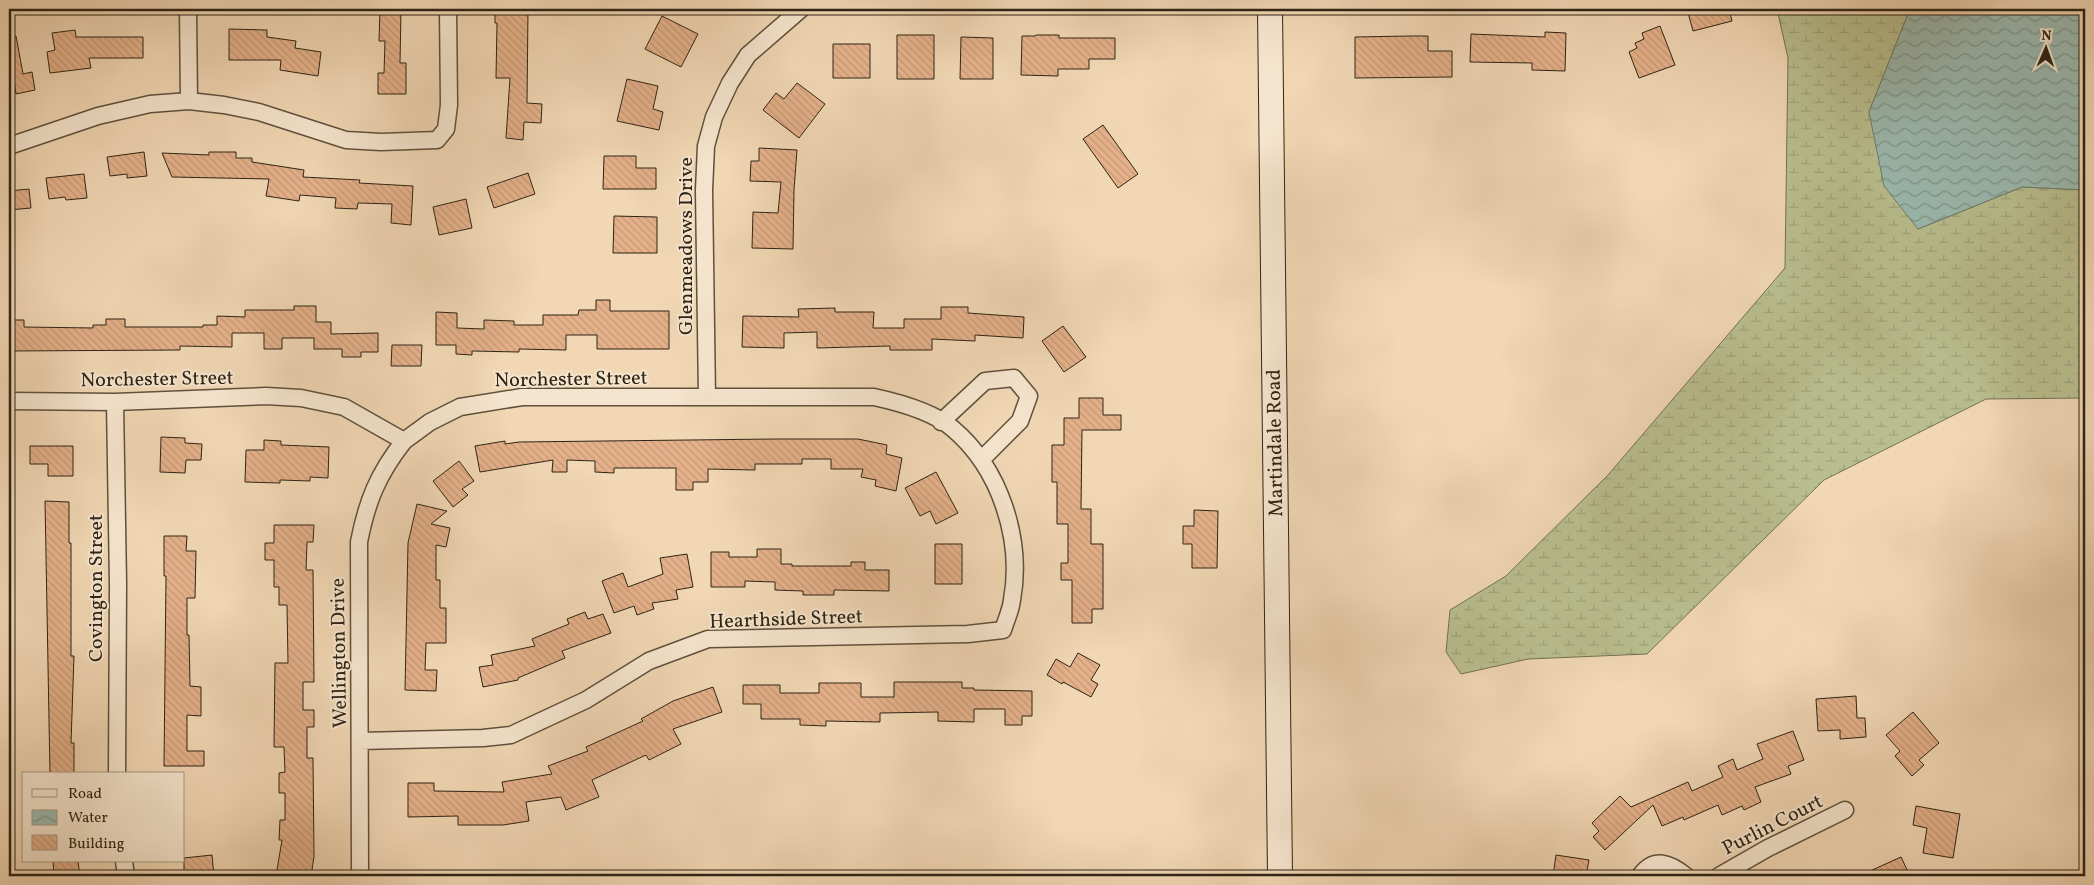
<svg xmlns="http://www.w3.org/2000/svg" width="2094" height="885" font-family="Vollkorn,serif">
<defs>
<pattern id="wetland-marsh" width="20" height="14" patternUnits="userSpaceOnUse" patternTransform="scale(1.25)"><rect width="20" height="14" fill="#b9be8e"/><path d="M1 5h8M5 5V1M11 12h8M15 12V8" fill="none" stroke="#9fa37a"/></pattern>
<pattern id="water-waves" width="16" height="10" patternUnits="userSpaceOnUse" patternTransform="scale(1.25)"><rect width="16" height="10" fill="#9bb9af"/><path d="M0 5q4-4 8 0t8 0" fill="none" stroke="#7f968d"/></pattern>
<pattern id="building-back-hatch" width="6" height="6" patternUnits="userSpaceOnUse" patternTransform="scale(1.25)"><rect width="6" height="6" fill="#e5b18a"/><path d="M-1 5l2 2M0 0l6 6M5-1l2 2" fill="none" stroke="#c59876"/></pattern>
</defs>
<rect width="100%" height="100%" fill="#f1d7b4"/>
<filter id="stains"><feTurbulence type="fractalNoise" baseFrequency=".004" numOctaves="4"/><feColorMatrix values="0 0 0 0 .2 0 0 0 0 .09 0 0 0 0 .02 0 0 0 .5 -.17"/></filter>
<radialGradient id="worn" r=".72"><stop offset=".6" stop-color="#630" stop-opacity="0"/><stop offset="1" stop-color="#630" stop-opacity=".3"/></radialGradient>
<!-- wetland -->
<path fill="url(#wetland-marsh)" stroke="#747152" d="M1777 9H1910L1869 112 1918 229 2022 187 2085 190V398L1986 399 1824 480 1647 654 1528 659 1461 674 1446 652 1450 610 1506 576 1608 475 1785 268 1788 58Z"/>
<!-- water -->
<path fill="url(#water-waves)" stroke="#6f7d71" d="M1910 9H2085V190L2022 187 1918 229 1884 186 1869 112Z"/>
<!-- building -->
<path fill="url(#building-back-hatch)" stroke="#2e2415" d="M380 9H401L400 63H406V94H378V73H384L385 41H379Z
M495 9H528L527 103 542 104 541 123 524 122 523 140 506 138 510 78H496L497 23H495Z
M1687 9H1729L1732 21 1693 31Z
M662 16 698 34 681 67 645 49Z
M1660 26 1675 65 1639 78 1629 52 1637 48 1635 43 1644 39 1642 33Z
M229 29 267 30V37L296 41 295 48 321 52 318 76 280 70 281 60H229Z
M75 30 76 37H143V58H89L91 68 50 73 47 52 55 50 52 33Z
M1545 32 1566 33 1565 71 1532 70V63L1470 62 1471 34 1545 37Z
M897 35H934V79H897Z
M1036 35H1059V38H1115V59H1089V69H1058V76L1021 75 1022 36H1035Z
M16 36 23 74 32 72 35 90 16 94 14 81 9 82V37Z
M1409 36H1428V51H1452V77L1355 78V37Z
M961 37 993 38V79H960Z
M833 44H870V78H833Z
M627 79 658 86 653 109 663 112 659 130 617 121Z
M797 83 825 104 799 138 763 110 776 93 784 99Z
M1103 125 1138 174 1118 188 1083 139Z
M759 148 797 150 794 190 793 249 752 248 753 212 778 213 781 182 750 181 751 161H759Z
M144 152 147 176 127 178V174L110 176 107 157Z
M209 152H236V158H252V162L304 170 303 177 360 180 359 183 413 186 411 225 391 223 392 204 358 203 357 209 335 208 336 198 300 195 299 201 266 196 269 179 172 177 162 153 209 155Z
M604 156H636V168H656V189H603Z
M528 173 535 194 494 208 487 187Z
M84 174 87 198 66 200 65 197 49 199 46 178Z
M29 189 31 208 9 210V191Z
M466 199 472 228 439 235 433 207Z
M614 216 657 217V253H613Z
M596 300H610V311H669V349H597V335H566V350L519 349V352L472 351V355L456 354V345H436V312L457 313V328L484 329V320L514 321V325H543V315H578L579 310H596Z
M294 306H316V322H331V334L378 333V352H361V357H342V349H314V338H282V349H264V333H232V347L180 346V350L9 351 10 320H24V327L93 328V325H106V319H125V327H203V325H217V316L245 317V310H294Z
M941 307H968V313L1024 317 1023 338 975 335V341L932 339V350H890V346L817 348V332L784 333V348L742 347 743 316 799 317 798 309 835 308V312H874L873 328H904V319H941Z
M1063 326 1086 357 1064 372 1042 341Z
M392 345H422L421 366H391Z
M1079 398H1103V415H1121V430H1082L1081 509H1091V544H1103V609H1092V623H1072V580H1061V563H1068V524H1057V482H1052V445H1064V418H1079Z
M161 437 185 438V443L202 444 201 460H186L185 473 160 472Z
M775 439H858L887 445 886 454 902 458 896 491 875 486 876 480 861 477 863 469H831V459H802V464H755V470L708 469V482H693V490H676V468H614V473L595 472V461L567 460V472H552L553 460 480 472 475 446 505 441V444L519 442Z
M264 440 281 441V445L329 447 328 478 310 477V481L280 480V483L245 482 246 450H264Z
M30 446H73V476H48V464H30Z
M459 461 474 481 462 489 468 495 453 507 433 481Z
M936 472 958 513 936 524 930 511 920 516 905 488Z
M45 501 69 502V543H71V656H74L71 743H74V774H50Z
M417 504 447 511 431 524 450 528 446 547 436 545V580H440V608H446V643H426L425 670H437L436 691 405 690 408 543Z
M1194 510 1218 511 1217 568H1192V544H1183V526H1194Z
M274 525H314L313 542H307L306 570H313L314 682H303V710H314V727H307V758H313L314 857 311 876H276L282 840H279L280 820H285V793H279V773L285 772 284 747H274L275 663H288L287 605H279V587H274V560H265V543H274Z
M164 536H187L186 551H196L195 598H187V635H189L190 686 201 687V716L187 715V751H204V766H164L166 576H164Z
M935 544H962V584H935Z
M757 549H781V564H792V566H851V562H865V570H889V591L834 590V595H803V591L775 590V582L745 581V587H711V552H729V557H757Z
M687 554 693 587 676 590 678 599 652 603 654 609 637 615 634 606 614 613 602 581 623 573 628 587 663 574 660 558Z
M585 612 588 619 603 614 611 633 562 651 565 658 518 678V680L483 687 479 667 493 665 491 655 535 646 532 639 569 624 567 619Z
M1078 653 1100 665 1091 680 1098 684 1091 697 1063 682 1062 684 1047 675 1056 659 1070 667Z
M894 682H962V688H974V690L1032 691V716H1022V725H1005V709H974V722L938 721V712L880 713V722L826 721V726L800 725V719H761V704H743V685H780V693H819V683H861V697H894Z
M713 687 722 712 673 729 681 744 649 760 646 755 592 780 599 797 566 810 561 797 526 802 529 821 503 825H458V816L408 817V783H434V791L504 792 502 782 552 774 548 766 588 751 586 747 643 721 641 719 673 701Z
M1856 696 1857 718H1865L1866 737 1840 739V730L1818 731 1816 699Z
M1913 712 1939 743 1919 760 1924 765 1912 776 1895 756 1900 751 1886 735Z
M1793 731 1804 760 1788 766 1791 774 1755 787 1761 802 1744 810 1742 806 1722 815 1718 805 1684 820 1683 817 1662 826 1653 805 1605 850 1593 837 1599 831 1592 823 1620 796 1631 807 1688 782 1692 791 1723 777 1718 766 1733 759 1737 770 1763 759 1757 744Z
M1916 806 1960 814 1953 858 1923 853 1927 828 1913 825Z
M212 855 214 876H194V871L184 872V858Z
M1556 855 1589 860 1586 876H1553Z
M1901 857 1910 876H1859Z
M53 861H78L80 876H54Z"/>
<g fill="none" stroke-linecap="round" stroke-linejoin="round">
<defs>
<path id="street" d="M188 9 189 101
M9 146 98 116 150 104 189 101 224 105 259 112 346 140 381 142 437 140 446 129 449 105 448 9
M707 397 704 190 706 146 714 117 730 83 748 55 801 9
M9 401 115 402 266 396 301 398 344 407 404 441 430 422 460 407 522 397H874C897 402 933 412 952 428 1000 468 1023 539 1012 600 1011 610 1006 620 1003 630L968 634 708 639 649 661 586 700 511 735 483 738 360 741
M115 402 118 584 117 774
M941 422 985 381 1014 378 1029 396 1020 421 981 460
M124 861 126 876
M360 876 359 542C367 501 378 474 404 441
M1640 876C1654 856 1670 863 1686 876
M1719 876 1768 848 1845 810"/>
<path id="secondary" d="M1270 9 1280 876"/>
</defs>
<!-- street casing -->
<use href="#street" stroke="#5f513d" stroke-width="19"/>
<!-- secondary casing -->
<use href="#secondary" stroke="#2e2415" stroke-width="26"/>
<!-- street -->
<use href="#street" stroke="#f6e5ce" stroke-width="16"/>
<!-- secondary -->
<use href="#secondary" stroke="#f6e5ce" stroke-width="24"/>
</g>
<g text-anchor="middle" stroke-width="4" stroke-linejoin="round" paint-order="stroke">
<!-- street labels -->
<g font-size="20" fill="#2e2415" stroke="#f6e5ce">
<text transform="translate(685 246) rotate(-90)" y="7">Glenmeadows Drive</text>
<text transform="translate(157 378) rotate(-1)" y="7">Norchester Street</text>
<text transform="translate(571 378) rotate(-1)" y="7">Norchester Street</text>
<text transform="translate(1274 443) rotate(-91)" y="7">Martindale Road</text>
<text transform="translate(95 588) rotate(-90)" y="7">Covington Street</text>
<text transform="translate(786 618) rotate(-2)" y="7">Hearthside Street</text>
<text transform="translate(338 653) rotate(-91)" y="7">Wellington Drive</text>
<text transform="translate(1772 824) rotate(-27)" y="7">Purlin Court</text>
</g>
</g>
<!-- margin -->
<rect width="2094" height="885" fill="none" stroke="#f1d7b4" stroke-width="30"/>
<rect x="10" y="10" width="2074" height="865" fill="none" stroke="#2e2415" stroke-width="2.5"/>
<rect x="15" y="15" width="2064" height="855" fill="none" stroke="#2e2415"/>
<!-- legend -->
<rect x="22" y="772" width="162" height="90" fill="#f6e5ce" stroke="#a69884"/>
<rect x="32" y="789" width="25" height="8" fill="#f6e5ce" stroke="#a69884"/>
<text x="68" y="798" font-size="15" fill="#2e2415">Road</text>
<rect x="32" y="810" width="25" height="15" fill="url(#water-waves)" stroke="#a69884"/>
<text x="68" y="822" font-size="15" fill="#2e2415">Water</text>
<rect x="32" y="835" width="25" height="15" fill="url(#building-back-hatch)" stroke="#a69884"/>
<text x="68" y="848" font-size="15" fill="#2e2415">Building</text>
<!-- north arrow -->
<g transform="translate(2046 48) rotate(2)" stroke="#f6e5ce" stroke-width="4" paint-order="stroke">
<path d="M0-4L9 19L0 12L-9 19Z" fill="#2e2415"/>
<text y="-8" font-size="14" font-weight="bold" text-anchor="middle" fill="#2e2415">N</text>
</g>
<rect width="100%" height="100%" filter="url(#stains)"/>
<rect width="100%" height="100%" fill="url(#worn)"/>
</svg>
